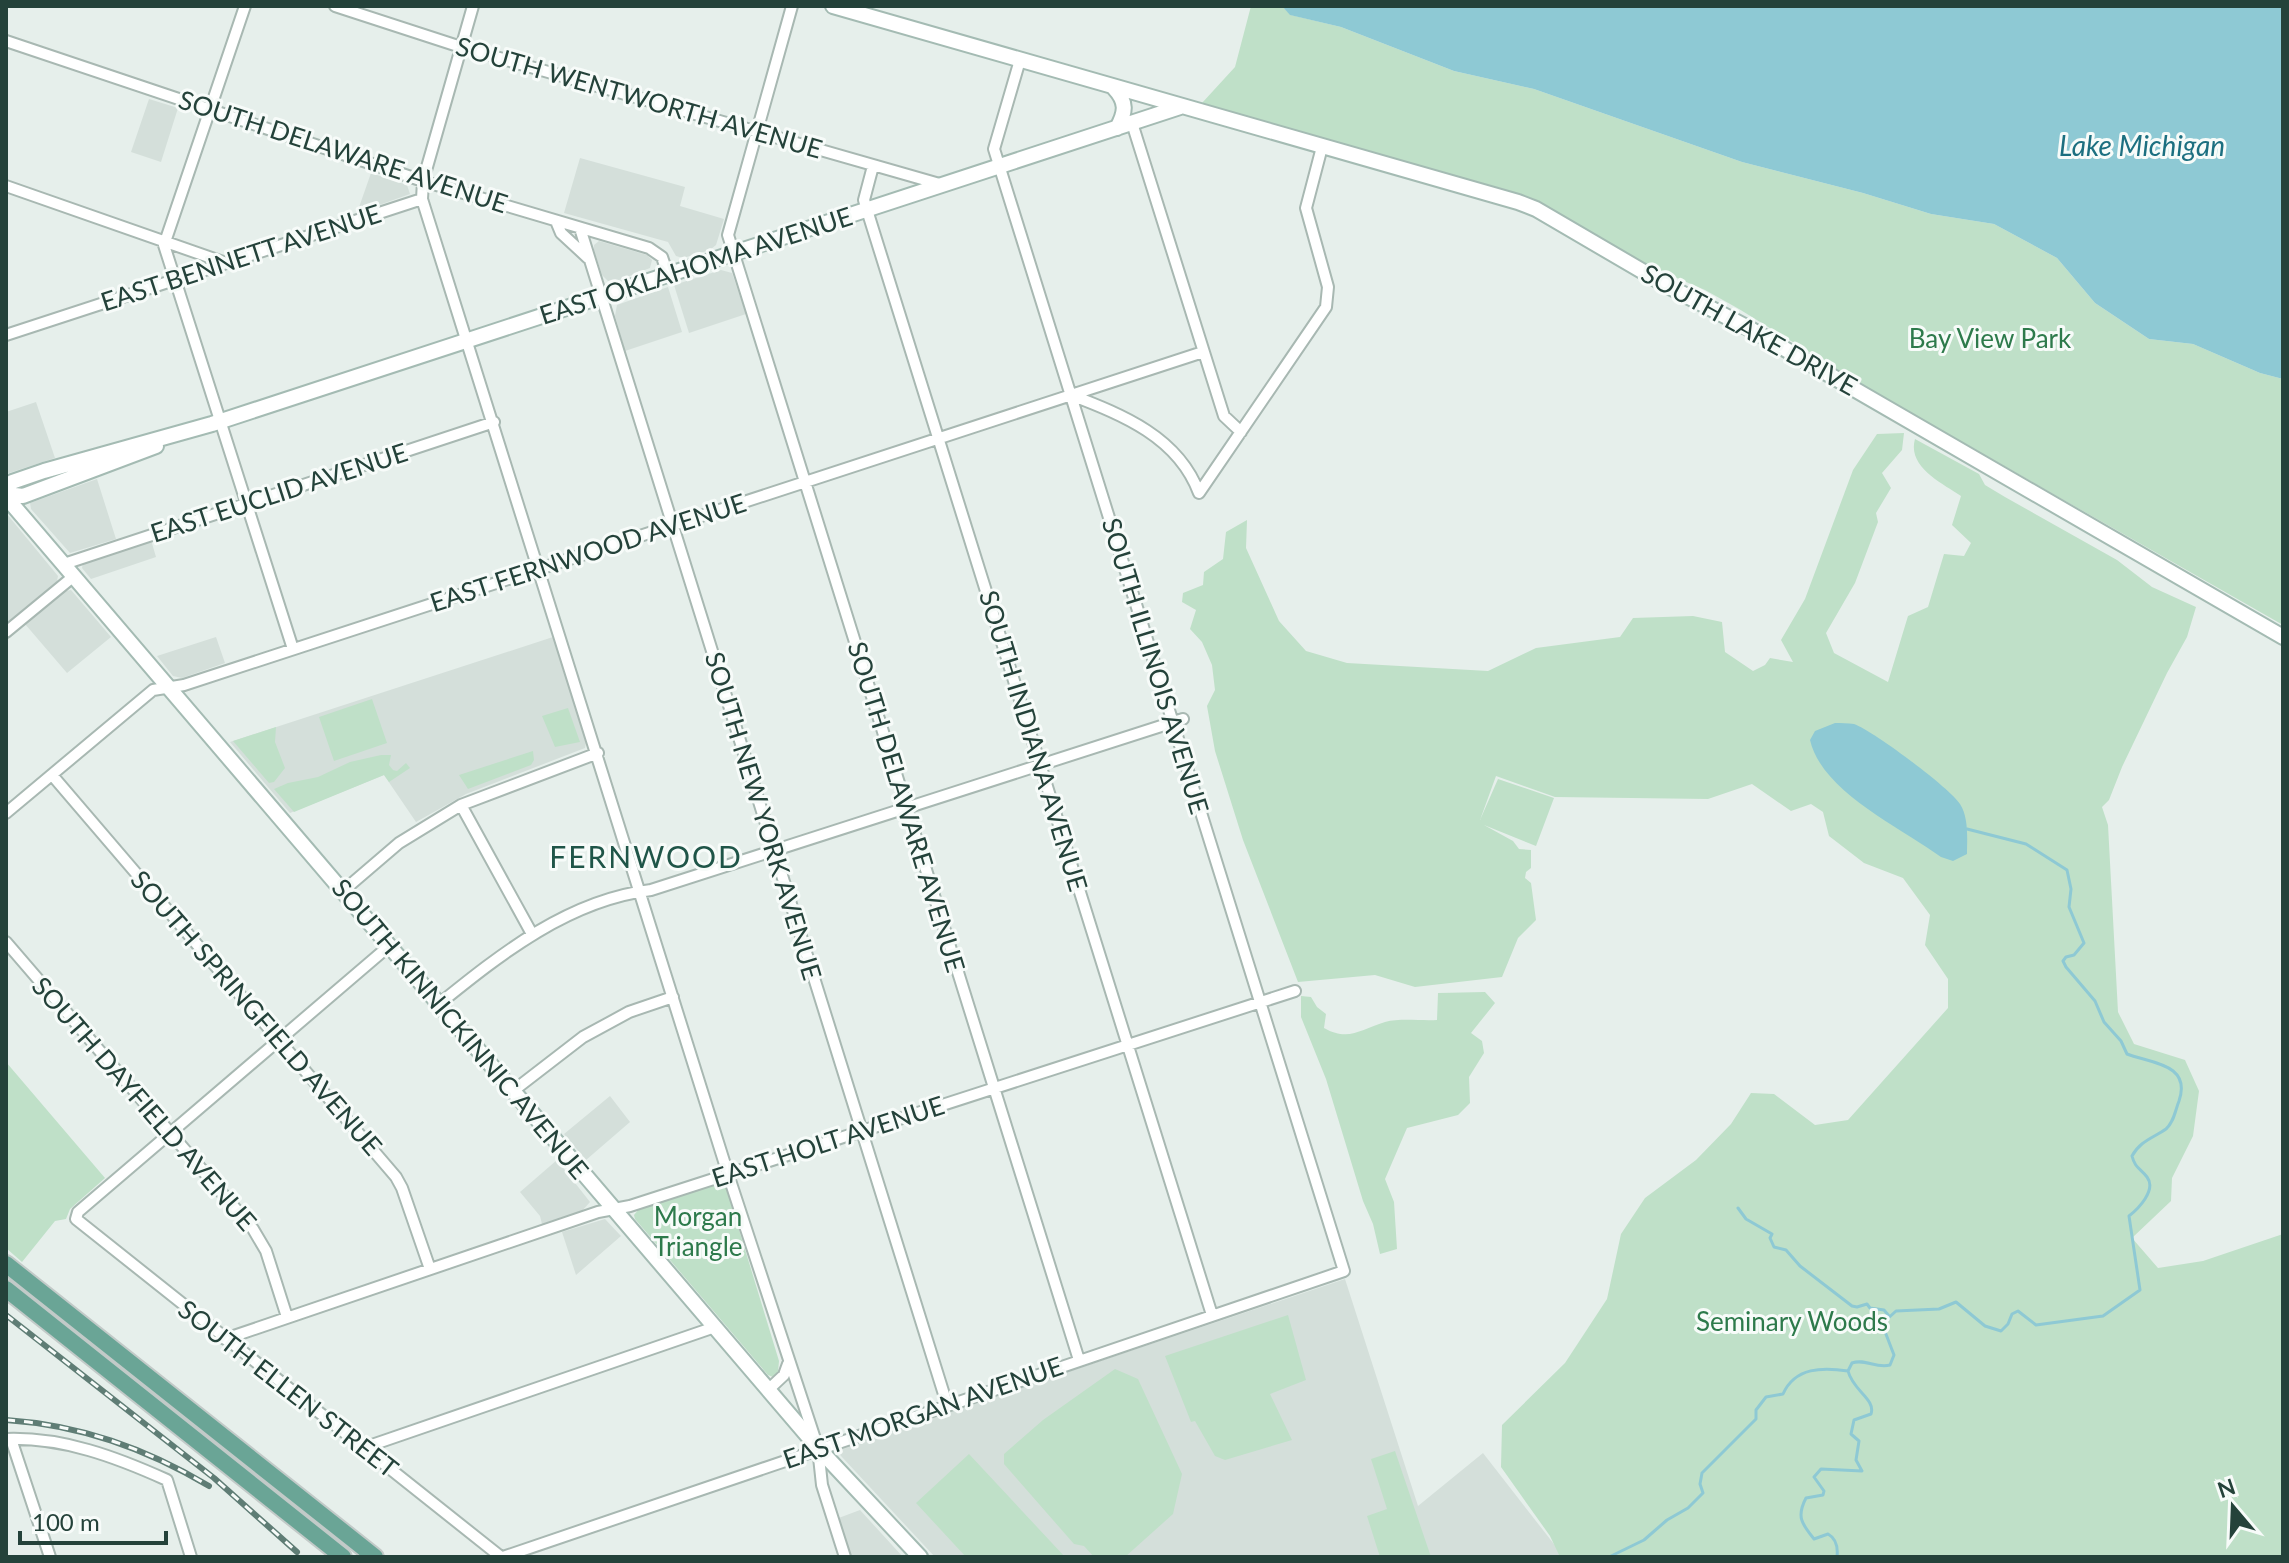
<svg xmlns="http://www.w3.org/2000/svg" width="2289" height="1563" font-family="Lato,sans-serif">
<rect width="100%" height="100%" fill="#e6efeb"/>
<!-- built -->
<path fill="#d4dfda" d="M149 99 178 108 161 162 131 152Z
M580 158 685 187 680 206 724 219 716 245 710 250 683 258 676 256 668 242 564 213Z
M371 173 407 185 410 194 357 213Z
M599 241 647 255 652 260 650 268 614 282 608 281 602 275 594 250V245Z
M721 270 732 273 746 314 689 333 674 285Z
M668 287 682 332 625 351 615 316 617 305Z
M36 402 55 458 6 474V412Z
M97 479 116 539 70 553 31 509 30 503Z
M6 513 58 576 57 581 6 623Z
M151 540 156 557 91 579 82 568 83 563Z
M71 590 111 637 67 673 25 624 65 591Z
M216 637 225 663 182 678 173 676 157 656Z
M553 637 586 743 585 748 466 794 416 822 384 775 290 813 230 742Z
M610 1096 630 1122 586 1160 564 1134Z
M557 1160 590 1202 582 1211 542 1224 540 1216 520 1192Z
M605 1219 621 1236 576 1275 562 1232Z
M1345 1279 1418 1506 1483 1453 1564 1557H935L841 1456 839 1453 844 1447Z
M860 1510 903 1557H849L836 1519Z"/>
<!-- green -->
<path fill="#bfe0c8" d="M1251 6H1282L1291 15 1341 27 1454 71 1534 89 1742 162 1863 193 1931 214 1994 224 2057 258 2095 303 2149 339 2193 344 2260 373 2283 379V625L1876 393 1739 309 1705 290 1651 267 1534 199 1202 103 1235 67Z
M1904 433 1902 450 1882 473 1891 488 1876 513 1878 522 1855 583 1826 633 1834 653 1888 682 1908 616 1928 607 1944 554 1964 556 1971 543 1952 525 1961 496C1942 483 1907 467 1915 439L1979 474 1985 485 2005 497 2117 560 2152 587 2196 607 2187 637 2167 673 2122 767 2109 800 2102 807 2108 825 2118 1012 2134 1044 2185 1060 2199 1091 2193 1136 2172 1178 2171 1201 2132 1238 2158 1268 2203 1261 2283 1234V1557H1560L1550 1536 1501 1467 1502 1425 1565 1363 1607 1299 1621 1234 1645 1198 1696 1160 1731 1124 1751 1093 1774 1094 1815 1125 1848 1120 1948 1008V979L1925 945 1930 915 1903 878 1864 863 1829 836 1823 812 1811 804 1791 811 1752 784 1708 799 1555 797 1496 776 1480 820 1498 779 1554 798 1536 846 1484 825 1513 841 1519 849 1531 850V868L1526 872 1525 878 1531 883 1536 920 1518 938 1502 977 1415 987 1375 975 1298 982 1243 840 1215 751 1207 706 1215 690 1212 665 1202 642 1190 629 1196 610 1182 602 1183 593 1203 585 1204 572 1223 559 1226 532 1247 520 1246 548 1279 621 1306 651 1347 663 1488 671 1536 648 1620 637 1633 618 1693 616 1722 622 1725 652 1753 671 1765 665 1770 658 1793 662 1781 640 1805 599 1853 470 1877 434Z
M372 699 387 743 334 761 319 717Z
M568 708 580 742 555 747 542 716Z
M276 727 275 742 285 768 274 782 269 783 233 741Z
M533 751 534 760 531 765 468 789 459 775Z
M381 755H391L389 765 393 770 397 771 406 763 410 768 389 782 384 775 294 812 274 789 288 783 318 777 350 762Z
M1485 992 1495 1003 1471 1033 1482 1041 1484 1053 1469 1077 1470 1103 1458 1115 1407 1128 1385 1179 1394 1202 1397 1249 1380 1254 1373 1224 1363 1201 1326 1079 1301 1017V996L1311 997 1317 1007 1326 1014 1324 1028C1349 1042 1361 1029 1385 1022 1400 1018 1421 1021 1437 1020L1438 993Z
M6 1062 105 1178 70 1209 66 1219 55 1221 22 1262 6 1248Z
M719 1183 726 1187 779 1361 778 1372 773 1377 768 1375 635 1219 634 1215 639 1209Z
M1288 1315 1306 1380 1270 1394 1292 1440 1225 1460 1215 1456 1195 1421 1191 1422 1165 1356Z
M1115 1369 1138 1379 1182 1474 1173 1514 1125 1557H1094L1084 1546 1074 1544 1004 1464V1454L1043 1420Z
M1395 1451 1431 1557H1380L1367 1516 1387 1509 1371 1459Z
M969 1454 1065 1557H966L916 1503Z"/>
<!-- water -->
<path fill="#8ec9d4" d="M1282 6H2283V379L2260 373 2193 344 2149 339 2095 303 2057 258 1994 224 1931 214 1863 193 1742 162 1534 89 1454 71 1341 27 1290 15Z
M1835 723C1841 723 1848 723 1854 724 1872 730 1950 788 1960 804 1969 818 1967 839 1967 854L1953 861 1941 857C1900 827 1822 792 1810 740L1815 731Z"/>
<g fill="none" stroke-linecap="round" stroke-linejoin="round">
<!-- stream -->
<path stroke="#8ec9d4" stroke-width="3" d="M1738 1208 1746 1219 1772 1234 1770 1238 1774 1247 1786 1250 1800 1266 1852 1306 1857 1307 1867 1304 1870 1308 1884 1310 1889 1316
M1609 1557 1644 1540 1667 1520 1688 1508 1703 1493 1700 1484 1702 1473 1756 1419V1410L1766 1397 1783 1394C1795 1367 1823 1367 1848 1371
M1837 1557C1838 1548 1837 1539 1828 1534L1814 1539C1802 1524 1796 1517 1806 1498L1823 1495 1824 1491 1814 1477 1821 1469 1862 1471 1856 1460 1859 1441 1851 1434 1854 1420 1871 1414C1876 1399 1853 1391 1848 1371L1852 1363C1865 1358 1876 1369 1890 1365L1894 1355 1884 1329V1322L1896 1311 1939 1309 1956 1302 1985 1326 2001 1331 2008 1324 2012 1314 2018 1311 2036 1325 2103 1316 2140 1290 2129 1216C2138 1209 2157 1190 2147 1177 2140 1168 2135 1168 2132 1156 2140 1141 2153 1138 2166 1129 2174 1122 2175 1111 2179 1101 2192 1063 2149 1063 2127 1054L2121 1041 2104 1022 2095 1001 2066 967 2063 961 2066 957 2074 955 2084 943 2069 907 2071 889 2067 870 2026 844 1967 829"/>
<defs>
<path id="street" d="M245 6 164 245 293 649
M335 6 461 47 943 185
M792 6 728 235 1079 1360
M6 41 423 181 649 248 662 257 668 275
M1132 123 1224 416 1241 432
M873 166 864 200 867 210 1212 1315
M6 186 226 263
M422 199 728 1174 818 1448 822 1485 845 1557
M556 221 561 233 588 258
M580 228 947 1404
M6 335 422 199 423 181 473 6
M1071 395C1123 415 1178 437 1199 493L1326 307 1328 287 1306 208 1322 147
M64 564 494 422
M6 632 74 576
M52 775 396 1177 402 1188 430 1269
M461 805 532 934
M6 813 153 690 184 685 1203 352
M343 891 399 843 461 805 598 753
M6 942 253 1229 266 1251 287 1317
M389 946 78 1212 76 1219 501 1557
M439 1004C502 953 569 900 651 890L1183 719
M513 1091 583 1037 629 1012 673 997
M225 1339 598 1212 630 1206 1295 991
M768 1390 784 1375 788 1364
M6 1439C63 1437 116 1457 167 1480L191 1557
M11 1439 50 1557
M363 1448 715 1327
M503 1557 1344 1271 994 149 1020 60"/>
<path id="secondary" d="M833 6 1518 202 1536 209 1666 285 1752 330 2283 637
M1114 88C1127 102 1126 112 1117 128
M6 490 12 482 44 471 212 424 1180 107
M6 494 23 496 156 446
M6 497 818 1448 920 1557"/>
<path id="primary" d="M6 1264 375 1557
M6 1289 343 1557"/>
</defs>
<!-- street casing -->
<use href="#street" stroke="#a8b8b2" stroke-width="14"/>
<!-- secondary casing -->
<use href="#secondary" stroke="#a4bbb3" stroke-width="18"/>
<!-- primary casing -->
<use href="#primary" stroke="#c2cac8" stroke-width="20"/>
<!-- street -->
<use href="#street" stroke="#fff" stroke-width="10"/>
<!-- secondary -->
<use href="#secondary" stroke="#fff" stroke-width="14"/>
<!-- primary -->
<use href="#primary" stroke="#6aa596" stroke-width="16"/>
<defs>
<path id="rail" d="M6 1315 214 1478 297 1552
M6 1420C80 1425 145 1448 209 1486"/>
</defs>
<!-- rail casing -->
<use href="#rail" stroke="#5f7d75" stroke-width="6"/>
<!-- rail -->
<use href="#rail" stroke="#f7fbf9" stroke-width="3" stroke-dasharray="9" stroke-linecap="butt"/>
</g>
<g text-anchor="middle" stroke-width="6" stroke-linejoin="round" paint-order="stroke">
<!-- street labels -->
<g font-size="26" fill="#24423a" stroke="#f7fbf9">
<text transform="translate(639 98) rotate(16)" y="9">SOUTH WENTWORTH AVENUE</text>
<text transform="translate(343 152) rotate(18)" y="9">SOUTH DELAWARE AVENUE</text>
<text transform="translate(241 258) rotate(-18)" y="9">EAST BENNETT AVENUE</text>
<text transform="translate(696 266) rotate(-18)" y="9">EAST OKLAHOMA AVENUE</text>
<text transform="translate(1749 330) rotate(29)" y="9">SOUTH LAKE DRIVE</text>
<text transform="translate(279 493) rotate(-18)" y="9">EAST EUCLID AVENUE</text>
<text transform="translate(588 553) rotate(-18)" y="9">EAST FERNWOOD AVENUE</text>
<text transform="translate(1155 666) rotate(73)" y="9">SOUTH ILLINOIS AVENUE</text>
<text transform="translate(1033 741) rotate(73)" y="9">SOUTH INDIANA AVENUE</text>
<text transform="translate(906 807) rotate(73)" y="9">SOUTH DELAWARE AVENUE</text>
<text transform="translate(763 816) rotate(73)" y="9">SOUTH NEW YORK AVENUE</text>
<text transform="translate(256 1013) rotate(49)" y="9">SOUTH SPRINGFIELD AVENUE</text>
<text transform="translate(460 1029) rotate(50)" y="9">SOUTH KINNICKINNIC AVENUE</text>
<text transform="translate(144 1104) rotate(49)" y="9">SOUTH DAYFIELD AVENUE</text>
<text transform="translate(828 1142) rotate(-18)" y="9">EAST HOLT AVENUE</text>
<text transform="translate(288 1389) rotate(38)" y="9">SOUTH ELLEN STREET</text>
<text transform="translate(923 1413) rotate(-19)" y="9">EAST MORGAN AVENUE</text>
</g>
<!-- park labels -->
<g font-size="26" fill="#2d7a4b" stroke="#f7fbf9">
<text x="1990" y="348">Bay View Park</text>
<text x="698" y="1226">Morgan<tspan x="698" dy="30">Triangle</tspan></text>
<text x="1792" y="1331">Seminary Woods</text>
</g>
<!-- water labels -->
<g font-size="28" font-style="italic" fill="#1c6f80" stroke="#f7fbf9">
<text x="2142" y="156">Lake Michigan</text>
</g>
<!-- quarter labels -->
<g font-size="30" letter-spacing="2" fill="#1f5548" stroke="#f7fbf9">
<text x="646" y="868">FERNWOOD</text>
</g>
</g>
<!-- border -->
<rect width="2289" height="1563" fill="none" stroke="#24423a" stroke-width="16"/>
<!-- north arrow -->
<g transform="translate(2233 1507) rotate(341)" stroke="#f7fbf9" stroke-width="6" paint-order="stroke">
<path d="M0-6L14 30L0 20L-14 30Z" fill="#24423a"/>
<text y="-12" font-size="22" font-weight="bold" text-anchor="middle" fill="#24423a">N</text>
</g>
<!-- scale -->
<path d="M20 1531v12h146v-12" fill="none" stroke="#24423a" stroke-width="4"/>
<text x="32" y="1531" font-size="24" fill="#24423a" stroke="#f7fbf9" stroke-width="6" paint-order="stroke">100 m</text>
</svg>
